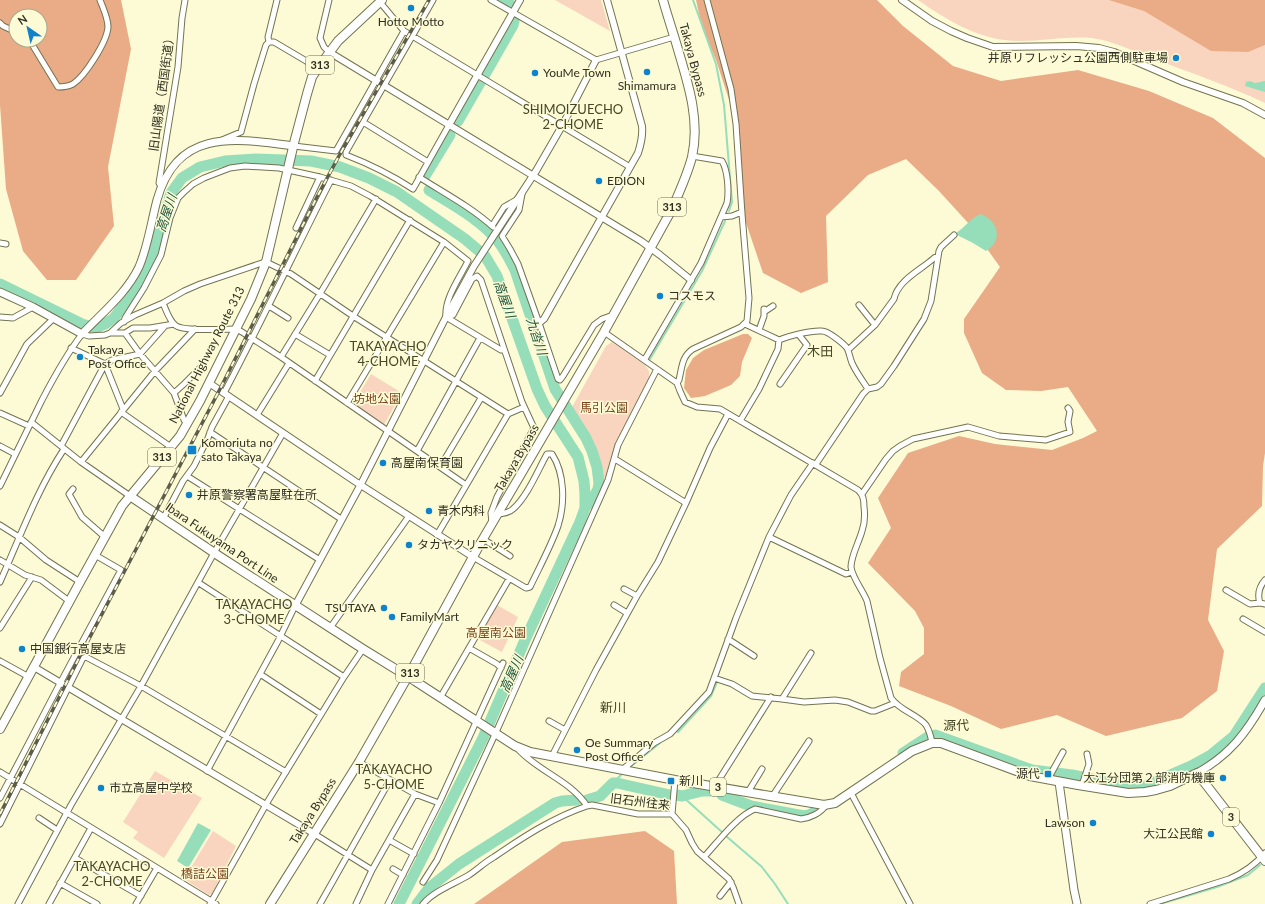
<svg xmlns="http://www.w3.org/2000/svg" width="1265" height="904" font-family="Lato,'Noto Sans JP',sans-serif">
<rect width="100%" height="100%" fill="#fcfbd5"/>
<!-- green -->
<path fill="#f9d5bf" d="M555 0H601L610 31Z
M918 0H1265V103C1229 86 1192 73 1154 59 1134 52 1113 40 1091 38 1068 36 1044 41 1021 41 983 42 948 21 918 0Z
M612 342 645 365 649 371V381L617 443 605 478H600V465L594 446 571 409 606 346Z
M371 374 402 393 384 425 353 404Z
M497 605 518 617 502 652 478 639Z
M155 771 202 798 164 858 133 838 138 832 123 822Z
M213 831 236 846 212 894 209 895 184 879Z"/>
<!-- forest -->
<path fill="#e9ac87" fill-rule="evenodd" d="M0 0H121L131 49 108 167 114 226 76 280H47L23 251 6 189 0 105ZM16 16H40V40H16Z
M696 0H877L903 26 953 66 1001 81 1078 70 1149 91 1213 118 1265 158V453L1263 466 1262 506 1217 549 1208 620 1224 651 1217 691 1182 718 1106 736 1057 715 1001 729 951 706 899 686 901 672 924 654V628L915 611 868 563 891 528 878 498 908 453 959 436 995 444 1052 450 1083 438 1097 431 1068 387 1041 391 1006 390 982 373 964 333V319L1000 267 970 225 939 191 906 159 868 175 826 216 828 282 801 293 763 273 742 211 741 163 737 124 716 60 702 27Z
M1109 0H1265V45L1248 52 1211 51 1144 11Z
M743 334H748L752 338 742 362 740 376 731 385 705 396 691 398 684 388 686 370 693 358 704 350Z
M645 831 674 851 677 904H474L562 842Z"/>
<!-- water -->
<path fill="#96ddba" d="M1250 81 1255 83 1265 81V92L1245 86 1246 82Z
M981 214C999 221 1003 241 986 251L973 243 957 235 956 233C965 228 971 217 981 214Z
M198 823 211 830 188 868 177 861Z"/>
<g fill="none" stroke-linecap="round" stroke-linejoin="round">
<!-- stream -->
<path stroke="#96ddba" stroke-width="2" d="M693 0 716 64 724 105 732 202 729 211
M650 359 702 271 725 221
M598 489 601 484 603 477
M678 732 711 696 717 682
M631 766 660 743
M613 783 621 775
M682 796 723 833
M726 836 762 867 775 884 788 904
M1160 904 1217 887 1248 875 1260 865"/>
<!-- river -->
<path stroke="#96ddba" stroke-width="11" d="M501 0 511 5
M484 76 513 25 514 21
M458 121 481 81
M425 176 450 135
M429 190C453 205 480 219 498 241 505 250 510 260 515 270L555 389 586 438 592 451 597 467 599 483 598 489 595 495 585 508
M0 284 82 324 96 328 105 324 114 318 132 294 152 257 171 193 182 178 200 167 225 161 256 159 311 161 340 167 369 178 397 192 465 239 485 256 497 276 537 389 545 406 578 457 584 481 585 494V508L580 522 525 640 483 738 399 904
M935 735 1032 770 1072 775 1122 785 1139 787 1145 786 1191 766 1211 755 1234 736 1265 688
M903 753 929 736
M677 795 682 796 702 791H714
M722 795 751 806 804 816 809 815 817 811
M587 800 600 796 613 783H617L670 795
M417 904 429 888 459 864 555 803 562 801 577 800"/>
<defs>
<path id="minor" d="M329 0 320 38 324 47 329 52
M491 0 596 60 674 37
M379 1 404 31 630 167
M0 23 3 26 16 32
M28 40 30 41 58 87C63 87 69 86 73 84 85 76 107 42 108 27 108 18 103 8 100 0
M269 42H274L318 68
M363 122 346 152V155C372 165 390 174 413 189L449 125
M222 140 241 132 254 84 266 45 269 42 268 37 277 0
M294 146 336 151 404 31
M428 162 363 122 433 0
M419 177C444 193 471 207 493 227
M161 187 159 183 178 67 182 18 185 0
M522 194 519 210 502 236 510 249 518 264 539 323 558 379 560 380 563 376 594 325 602 319 613 315
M721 217 732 216 742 212
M492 226 504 207 518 199
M296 228 320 177
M0 243 6 244
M163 303C166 310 169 320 175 325 182 332 225 329 236 329L242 332 281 357 466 485
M859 305 875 325
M269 306 288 318
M764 312 773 306
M0 317 13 318 33 307
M446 317 453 315 472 279 477 276 481 280 522 402 534 428 497 497 491 513 492 523
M446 317 501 350H504
M124 322 125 318 144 288 161 255 170 218 178 198 184 192 193 184 204 178 230 168 245 166 279 168 320 177 351 186 370 196 444 242 468 261C460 277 444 299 446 317
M745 324 779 340C789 336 811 330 822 331 828 331 843 343 847 348 849 352 850 358 852 363 856 372 862 380 868 389
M759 330 764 316V309
M604 332 677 383 680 391 685 402 697 407 720 409 858 490C863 495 864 499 864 507 865 515 865 523 862 531 859 542 851 556 851 567 852 577 863 591 867 601L880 658 891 698C900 711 917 714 926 725 929 730 931 737 932 743
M110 333H125L133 328H150L174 324
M125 333 140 354 174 393 184 420 187 423
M295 334 330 355
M71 348 105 364 112 360 140 354 165 326
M848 350 875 325 894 299C898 280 921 270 934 258L938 256
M281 357 318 297 376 199
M645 359 701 263 727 203C729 192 728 171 722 161L692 156
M105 364 123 409
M315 381 410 220
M677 383 679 380C682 367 682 356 693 349L741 327 747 321 749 298 742 214 736 124 731 89 707 0
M780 384 807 345 799 335
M0 393 27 344 53 319
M174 393 184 384 203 365
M224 393C261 323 295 251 331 180
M347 403 444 242
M121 412 171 447
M0 413 29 426
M508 414 524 407
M257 415 289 363
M740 421 759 389 778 349 779 340
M31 422 81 462 130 496
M210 432 341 519
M0 446 15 454
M61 446 105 364
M417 451 480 338
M615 459 686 503
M81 462 155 371 195 329
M816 464 863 394 868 389 877 387 881 384 894 366 924 319 931 301 939 251 941 247 954 235
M440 467 481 398
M187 476 320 560
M0 486C14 457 28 429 42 400 54 377 66 355 82 334L89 336 105 335 110 333 121 323 135 315 163 303 184 291 200 284 262 263 266 262 291 274 353 316 508 414 437 535
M73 489 69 494 82 517 105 537
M862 494 886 459 893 451 900 446 913 439 968 427 999 436 1046 440 1070 432 1068 422 1070 411 1068 408
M163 519 183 481 194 466 208 438 212 427 229 396
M0 525 19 537 46 560 80 582
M769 537 846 574 852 572
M483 539 510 556
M473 557 526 588 530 587C539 568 551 546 558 526 565 504 565 474 552 454H547C538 470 527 497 513 509 509 513 504 513 499 514
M0 560 25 575 41 580 69 601
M0 582C20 537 37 490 64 449
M199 583 344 677
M624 589 637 596
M1226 590 1250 604 1260 603 1265 604
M1260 603C1257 594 1259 587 1265 580
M614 605 627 613
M1243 619 1265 632
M0 628 32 577
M330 628 409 516
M728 639 754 656
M469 648 497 664 501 668
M0 661 29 677
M260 674 321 714
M714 678 732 684 752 696 782 699 804 702 835 700 848 702 871 711H875L895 703
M440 698 509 579
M782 699 811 653
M549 721 565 730
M517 748C537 771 570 780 587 806L592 805 638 814H672L686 830 692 843 697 851 729 879 733 887 739 904
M552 756 596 670 637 596 658 562 686 503 710 448 728 414
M359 762 415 794 439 803
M622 770 654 743 670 734 709 692 736 618 769 537 791 495 813 463
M207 771 278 641 295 606
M0 772 216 904
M1048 779 1063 752
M1082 785 1089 764 1087 754
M715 786 771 697
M748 792 762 769
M851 793 910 904
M772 797 809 741
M0 798 57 689 121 570 95 555
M672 814 675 780
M39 818 57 830
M0 824 83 658 86 657 141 686 286 772
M313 833 372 870
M389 840 414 854
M704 857C717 843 737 816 755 809L801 819C810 818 821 813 826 805
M75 858 141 896
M393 869 403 875
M423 882 437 860 497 730 608 480 618 445 657 369
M60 883 97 904
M720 896 731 882
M18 904 71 805 141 686 214 553 283 433
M49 904 91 828
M136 904 157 868
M210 904 268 801 344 677 363 649
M320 904 390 780
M356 904 372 870 415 794
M388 904 439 803 503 663
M423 904C434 891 454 884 469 875 478 869 485 862 494 857 523 837 554 817 587 806
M1150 904 1229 879C1243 873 1255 865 1265 853"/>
<path id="tertiary" d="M902 0 932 21 951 31 967 38 993 47 1076 46 1099 48 1114 52 1183 82 1243 103 1265 115
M329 52 641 241 660 255 691 280
M449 125 520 0
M539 323 544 319 638 153C641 144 643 136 642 126L607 0
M209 383 356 482 473 557
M295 606 361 484 446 317 474 266 536 171 562 126 596 60
M34 667 313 833"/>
<path id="secondary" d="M0 292 33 307 82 334C102 313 126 294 139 267 148 246 151 223 157 200 177 128 234 138 294 146
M1197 773C1230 755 1247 732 1265 700
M1059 782 1074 890 1077 904"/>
<path id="primary" d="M130 496 219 556 363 649 415 681 515 746 530 752 675 780 824 805 835 803 912 751 932 743H941L1030 776 1078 785 1128 793 1145 792 1156 790 1170 786 1197 773 1265 861"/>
<path id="trunk" d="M0 729 80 582 122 506 180 436 200 401 251 299 266 262 294 143 307 94 312 77 318 68 338 41 382 0
M270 904 359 762 411 671 480 544 604 332 671 211C679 193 687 176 692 157 700 122 689 86 679 53 674 35 668 18 663 0"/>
</defs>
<!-- minor casing -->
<use href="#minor" stroke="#737351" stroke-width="7"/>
<!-- tertiary casing -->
<use href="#tertiary" stroke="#737351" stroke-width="8"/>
<!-- secondary casing -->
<use href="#secondary" stroke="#737351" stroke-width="9"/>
<!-- primary casing -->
<use href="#primary" stroke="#737351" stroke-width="10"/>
<!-- trunk casing -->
<use href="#trunk" stroke="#737351" stroke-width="10"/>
<!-- minor -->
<use href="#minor" stroke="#fff" stroke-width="5"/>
<!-- tertiary -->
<use href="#tertiary" stroke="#fff" stroke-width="6"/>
<!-- secondary -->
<use href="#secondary" stroke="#fff" stroke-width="7"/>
<!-- primary -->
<use href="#primary" stroke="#fff" stroke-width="8"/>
<!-- trunk -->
<use href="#trunk" stroke="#fff" stroke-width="8"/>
<defs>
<path id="rail" d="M0 814 79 658 219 391 317 197 340 154 429 0"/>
</defs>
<!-- rail casing -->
<use href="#rail" stroke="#5e5d4a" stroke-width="3.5"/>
<!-- rail -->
<use href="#rail" stroke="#fcfbd5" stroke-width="2" stroke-dasharray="6" stroke-linecap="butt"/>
</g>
<!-- markers -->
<g fill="#0e83cc" stroke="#fcfbd5" stroke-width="1.5">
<circle cx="411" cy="8" r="4"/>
<circle cx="1176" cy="58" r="4"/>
<circle cx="647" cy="72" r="4"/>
<circle cx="535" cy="73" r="4"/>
<circle cx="599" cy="181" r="4"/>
<circle cx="660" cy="296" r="4"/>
<circle cx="80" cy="357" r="4"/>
<rect x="187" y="445" width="10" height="10" rx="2"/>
<circle cx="383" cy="463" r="4"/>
<circle cx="189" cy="495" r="4"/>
<circle cx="429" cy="511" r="4"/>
<circle cx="409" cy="545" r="4"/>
<circle cx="384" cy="608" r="4"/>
<circle cx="392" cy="617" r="4"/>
<circle cx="22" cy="649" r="4"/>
<circle cx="577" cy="750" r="4"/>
<rect x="1044" y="770" width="8" height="8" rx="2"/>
<circle cx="1223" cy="778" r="4"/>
<rect x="667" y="777" width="8" height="8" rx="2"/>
<circle cx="101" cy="788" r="4"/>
<circle cx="1093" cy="823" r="4"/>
<circle cx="1211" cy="834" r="4"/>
</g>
<g text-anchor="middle" stroke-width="3" stroke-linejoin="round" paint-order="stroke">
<!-- shield labels -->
<g fill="#fcfbd5" stroke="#6d6c57" stroke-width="1">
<rect x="306" y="56" width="28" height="18" rx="3"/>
<rect x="658" y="198" width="28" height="18" rx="3"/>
<rect x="148" y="448" width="28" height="18" rx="3"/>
<rect x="396" y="664" width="28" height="18" rx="3"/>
<rect x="710" y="778" width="16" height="18" rx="3"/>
<rect x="1223" y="808" width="16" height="18" rx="3"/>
</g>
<g font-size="11" font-weight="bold" fill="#302f21">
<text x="320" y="69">313</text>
<text x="672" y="211">313</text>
<text x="162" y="461">313</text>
<text x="410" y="677">313</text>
<text x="718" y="791">3</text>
<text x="1231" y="821">3</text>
</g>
<!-- poi labels -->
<g font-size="12" fill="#302f21" stroke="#fcfbd5" text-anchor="start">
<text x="411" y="26" text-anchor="middle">Hotto Motto</text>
<text x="1168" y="62" text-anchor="end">井原リフレッシュ公園西側駐車場</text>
<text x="543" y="77">YouMe Town</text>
<text x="647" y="90" text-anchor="middle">Shimamura</text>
<text x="607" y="185">EDION</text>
<text x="668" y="300">コスモス</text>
<text x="88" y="354">Takaya<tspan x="88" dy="14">Post Office</tspan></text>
<text x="201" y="447">Komoriuta no<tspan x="201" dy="14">sato Takaya</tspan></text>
<text x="391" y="467">高屋南保育園</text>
<text x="197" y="499">井原警察署高屋駐在所</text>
<text x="437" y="515">青木内科</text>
<text x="417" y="549">タカヤクリニック</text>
<text x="376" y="612" text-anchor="end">TSUTAYA</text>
<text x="400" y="621">FamilyMart</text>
<text x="30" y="653">中国銀行高屋支店</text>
<text x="585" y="747">Oe Summary<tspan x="585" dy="14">Post Office</tspan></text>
<text x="1040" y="778" text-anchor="end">源代</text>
<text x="1215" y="782" text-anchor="end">大江分団第２部消防機庫</text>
<text x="679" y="785">新川</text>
<text x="109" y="792">市立高屋中学校</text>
<text x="1085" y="827" text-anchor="end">Lawson</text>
<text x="1203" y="838" text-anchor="end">大江公民館</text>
</g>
<!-- street labels -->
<g font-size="12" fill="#302f21" stroke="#fcfbd5">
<text transform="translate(693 60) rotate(75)" y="4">Takaya Bypass</text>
<text transform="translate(162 92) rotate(-82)" y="4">旧山陽道（西国街道）</text>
<text transform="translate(207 355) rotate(-63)" y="4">National Highway Route 313</text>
<text transform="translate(517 458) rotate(-60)" y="4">Takaya Bypass</text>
<text transform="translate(222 543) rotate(34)" y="4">Ibara Fukuyama Port Line</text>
<text transform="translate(640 802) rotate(7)" y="4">旧石州往来</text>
<text transform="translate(313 811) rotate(-58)" y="4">Takaya Bypass</text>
</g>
<!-- park labels -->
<g font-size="12" fill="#7b421b" stroke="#fcfbd5">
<text x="377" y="403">坊地公園</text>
<text x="604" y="412">馬引公園</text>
<text x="496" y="637">高屋南公園</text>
<text x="205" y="878">橋詰公園</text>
</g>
<!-- neighbourhood labels -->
<g font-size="13" fill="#474626" stroke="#fcfbd5">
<text x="573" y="114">SHIMOIZUECHO<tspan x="573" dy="15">2-CHOME</tspan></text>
<text x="388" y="351">TAKAYACHO<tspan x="388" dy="15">4-CHOME</tspan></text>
<text x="820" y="356">木田</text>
<text x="254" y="609">TAKAYACHO<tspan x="254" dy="15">3-CHOME</tspan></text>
<text x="613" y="712">新川</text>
<text x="956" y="730">源代</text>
<text x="394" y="774">TAKAYACHO<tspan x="394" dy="15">5-CHOME</tspan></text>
<text x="112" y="871">TAKAYACHO<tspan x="112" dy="15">2-CHOME</tspan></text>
</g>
<!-- water labels -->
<g font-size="13" font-style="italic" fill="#215740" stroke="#fcfbd5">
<text transform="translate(166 213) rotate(-71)" y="5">高屋川</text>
<text transform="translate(505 299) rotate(70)" y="5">高屋川</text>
<text transform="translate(537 336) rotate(72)" y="5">九沓川</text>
<text transform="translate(511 674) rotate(-66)" y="5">高屋川</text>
</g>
</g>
<!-- north arrow -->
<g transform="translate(28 28) rotate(326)"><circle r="19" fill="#fcfbd5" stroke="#aaa98d"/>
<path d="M0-3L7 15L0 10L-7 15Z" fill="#0e83cc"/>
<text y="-6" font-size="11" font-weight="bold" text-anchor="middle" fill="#302f21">N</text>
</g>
</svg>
